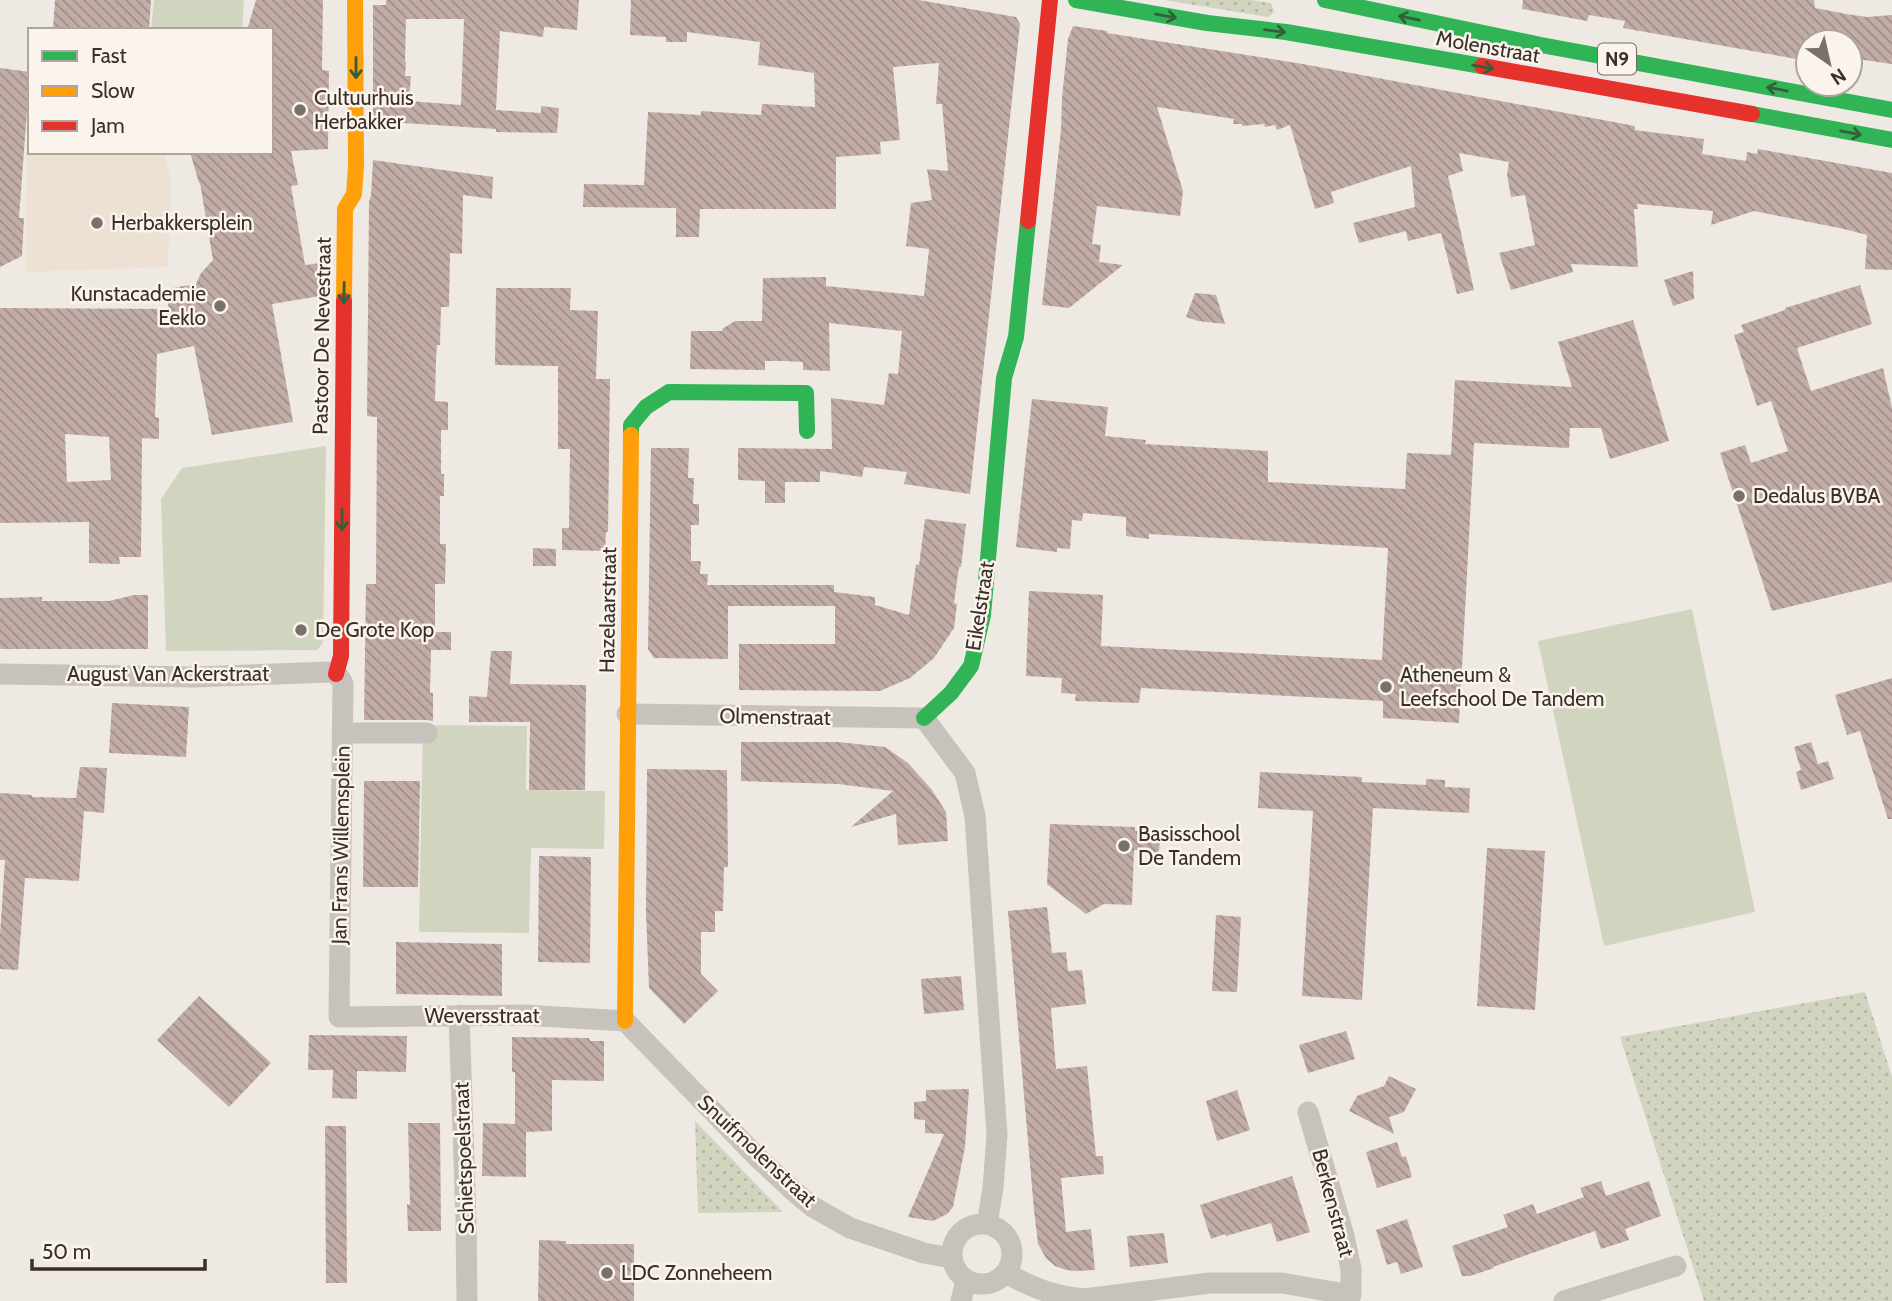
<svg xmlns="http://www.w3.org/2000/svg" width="1892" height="1301" font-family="Cabin,sans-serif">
<defs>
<pattern id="grass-dots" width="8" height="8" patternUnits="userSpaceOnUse" patternTransform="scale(1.75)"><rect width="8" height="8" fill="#d1d4be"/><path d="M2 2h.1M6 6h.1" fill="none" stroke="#b4b6a3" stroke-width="1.8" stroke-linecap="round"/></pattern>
<pattern id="building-back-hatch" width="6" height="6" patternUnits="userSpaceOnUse" patternTransform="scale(1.75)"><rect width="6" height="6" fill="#c2ada6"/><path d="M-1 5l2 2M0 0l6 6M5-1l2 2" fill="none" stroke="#9f8d87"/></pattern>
</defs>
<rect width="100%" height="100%" fill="#efe9e4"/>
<!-- grass -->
<path fill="url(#grass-dots)" d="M1164 0H1251L1271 3 1274 11 1272 14 1268 17Z
M1865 992 1892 1077V1301H1704L1620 1037Z
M695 1121 783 1212 698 1213Z"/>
<!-- park -->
<path fill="#d1d4be" d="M154 0H244L242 30H151Z
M326 446 323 643 317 650 166 651 161 499 182 468Z
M1692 609 1755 912 1604 946 1538 641Z
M423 725 527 726 526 790 605 791 604 849 531 848 529 933 419 932Z"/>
<!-- plaza -->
<path fill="#ede1d4" d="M0 94 30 98V152H164L171 179 168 267 25 272 27 113Z"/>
<!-- building -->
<path fill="url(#building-back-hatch)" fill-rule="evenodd" d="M55 0H151L149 30H53Z
M256 0H323L322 70 329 71 328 149 291 151 298 185 291 186 305 265 320 263 326 295 272 304 293 422 212 435 194 346 157 354 155 417 159 418V439L142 438 141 557H119L120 564 89 563V522L0 523V308L169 309 165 289 196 284 201 273 213 260 200 183H199L190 152H271V30H247ZM65 434 109 437 111 480 67 482Z
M386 0H579L577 30 544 27 543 37 500 31 496 110 541 113V106L559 108 557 133 496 132V129L373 121V5H386ZM406 19H464L461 105 409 101 411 76H405L406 62H405Z
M631 0H919L1016 17 1020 24 970 494 904 484 907 472 864 467 862 477 820 471V482H785V503H765V481L738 480V448L832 449 831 398 884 405 889 373 898 374 902 331 829 323 830 371 803 370V362L784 361H765V370L690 369 691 331H723L722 329 735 321H762L763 278 826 277V286L924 296 929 249 906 246 911 203 932 200 927 169 948 171 942 104H936L939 63 893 67 900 140 880 142 881 154 836 157V209H700L699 237H676V208L583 207 584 184 644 185 648 112 701 115V111L761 115 762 104 815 107 814 73 758 65 760 42 687 32V42H666V37L630 35Z
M1523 0H1814L1815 8 1846 14 1867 17 1892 15V64L1850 58V42H1808V61L1623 28 1625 21 1589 15 1587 21 1522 9Z
M1073 26 1107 31V33L1303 64 1635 126V130L1704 139 1702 154 1746 161 1747 152 1757 154 1758 149 1892 173V270L1865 269 1867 235 1844 229 1754 211 1711 225 1713 211 1637 204 1638 209H1634L1638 267 1571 264 1573 272 1511 290 1499 253 1535 245 1525 195 1511 197 1507 175 1509 162 1459 153 1463 171 1448 176 1474 290 1457 294 1441 233 1408 241 1406 231 1359 243 1353 223 1415 207 1411 166 1331 192 1334 203 1315 209 1290 125 1277 130 1275 125 1265 127 1264 124 1242 126V124H1233L1234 119 1157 107 1183 191 1180 216 1097 206 1092 244 1101 245 1099 262 1123 265 1069 308 1042 305 1061 130 1062 98 1068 39Z
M0 68 30 72V98L28 97 19 218H24L22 256 0 267Z
M373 160 493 177 492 199 463 195 462 254 450 253 449 307H441L440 345H437L436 358 435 401 448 402V430H441V474H444V496H440V544H446L445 584H435V632H451V650H431L430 693H433V721L427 720H364L366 584H376L377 417 367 416 369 202 371 195Z
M1693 271 1694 299 1673 306 1664 280Z
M1860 285 1872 324 1797 348 1811 391 1883 368 1892 408V582L1772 611 1720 453 1745 445 1751 463 1788 451 1771 401 1757 406 1734 335 1744 332 1741 325 1785 310V308Z
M496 288H571L570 310 598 311 596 379H610L608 532H606L605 551 562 550V528H569L570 449H558V366L495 365Z
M1195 293 1216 295 1225 324 1198 321 1186 317Z
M1633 320 1669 441 1610 459 1601 428H1570L1569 448 1474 443 1459 723 1383 718V701L1141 688 1139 703 1075 701 1076 694 1061 693 1062 678 1026 676 1029 591 1103 595 1101 646 1382 660 1388 548 1149 534V539L1126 536V517L1083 513 1082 521 1072 520 1070 549 1057 548V552L1016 547 1032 399 1108 407 1105 436 1146 440 1145 444 1268 451V482L1405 489 1407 453 1451 455 1455 380 1572 387 1558 342Z
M651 448H689L688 478H694L693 504H699V525H691V561H701L700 574H708L707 585H834V592L875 597V605L909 615 916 564 919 565 925 519 966 524 961 567H959L954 603 957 604 954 628 934 658 910 678 880 691 739 690V644H835V606H728V659L654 658 648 649Z
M533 548 556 549V566H533Z
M134 595H148V649H0V598L42 597V601H109Z
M491 651H512L510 684 586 685 585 790H529L530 722H469V696L487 697Z
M1892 678V819H1888L1860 731 1847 735 1835 695Z
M112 703 189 707 186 757 109 753Z
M741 742H838L885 747 908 763 932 790 946 812 948 841 898 845 896 814 851 827 893 791 838 784 741 781Z
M1811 742 1818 764 1828 761 1834 779 1801 790 1796 772 1801 770 1794 747Z
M80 767 107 768 104 813 84 811 79 881 25 878 18 970 0 969V935L5 860H0V793L32 795V797L76 798Z
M647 769 727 770 728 867H724L723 911H715V932H701V974L718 991 684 1024 649 988 646 912Z
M1260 772 1362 777V782L1426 785V779L1445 780V787L1470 788 1469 813 1373 808 1362 1000 1302 996 1313 811 1258 808Z
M364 781H420L418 887H363Z
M1050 824 1135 827V831L1160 833 1159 853 1134 850 1132 905 1104 904 1086 914 1047 884Z
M1487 848 1545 851 1535 1010 1477 1006Z
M539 856 591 857 590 963 538 962Z
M1047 907 1052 953 1066 952 1068 971 1082 970 1084 985 1086 1004 1051 1008 1056 1069 1087 1066 1096 1156H1103L1104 1174 1061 1178 1066 1232 1091 1229 1095 1270 1076 1271 1066 1270 1055 1266 1046 1258 1038 1244 1034 1210 1008 911Z
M1216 915 1241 917 1237 992 1212 991Z
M396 942 502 944V996L396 994Z
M961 976 964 1010 924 1014 921 979Z
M199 996 271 1063 229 1107 157 1040Z
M1346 1031 1355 1059 1308 1073 1299 1045Z
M309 1035 407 1036 406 1072 357 1071V1099L332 1098 333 1070H308Z
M512 1037 589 1038 590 1041H604V1081L552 1080V1131L526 1132V1177L482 1176 483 1123 515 1124V1072H512Z
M1389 1076 1416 1089 1404 1112 1389 1117 1394 1134 1349 1111 1357 1096 1384 1086Z
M969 1089 965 1147 953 1207 947 1214 933 1221 908 1217 944 1134 925 1133V1120L914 1119V1102L926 1101V1090Z
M1237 1090 1250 1130 1217 1141 1206 1101Z
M408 1123H440L441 1231H408L407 1204 410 1205Z
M325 1126H346L347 1283H326Z
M1397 1142 1402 1157 1406 1156 1412 1177 1377 1188 1366 1152Z
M1292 1176 1310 1232 1277 1242 1271 1223 1226 1236 1225 1234 1211 1239 1200 1205Z
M1601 1181 1606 1196 1649 1181 1661 1216 1625 1229 1629 1240 1601 1249 1595 1231 1493 1267 1494 1268 1470 1276H1462L1452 1246 1508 1227 1503 1215 1533 1204 1537 1214 1584 1197 1580 1188Z
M1407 1219 1423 1267 1401 1274 1397 1262 1387 1265 1376 1230Z
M1164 1233 1168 1263 1130 1267 1127 1236Z
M539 1240 566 1241V1244H634V1301H538Z"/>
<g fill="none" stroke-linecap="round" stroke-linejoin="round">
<!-- street -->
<path stroke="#c8c2bd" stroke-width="21" d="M0 674 194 677 331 672C338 675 340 677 343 684L339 1017 524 1015 625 1021 758 1158 797 1194 813 1207 850 1228 924 1253 951 1258
M627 714 924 718 965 773 975 816 997 1135 993 1188 987 1224
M342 733H427
M459 1015 466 1220 467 1301
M952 1254a30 30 0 1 1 60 0a30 30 0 1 1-60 0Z
M1007 1274C1034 1288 1053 1296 1084 1299L1210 1283H1282L1351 1295V1269L1344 1236 1308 1112
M961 1301 966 1280
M1564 1301 1676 1266"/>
<!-- fast -->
<path stroke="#30b455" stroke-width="16" d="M1076 0 1207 23 1286 32 1482 66
M1325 0 1541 45 1892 110
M1752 114 1892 140
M631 435V425L646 407 669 392 806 393 807 431
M924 718 951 693 971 666 983 615 1004 378 1016 337 1028 221"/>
<!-- slow -->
<path stroke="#ff9f0a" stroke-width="16" d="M344 301 345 209 354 194 356 166 355 0
M625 1021 631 435"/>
<!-- jam -->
<path stroke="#e5322d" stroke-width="16" d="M1482 66 1752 114
M1028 221 1050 0
M336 674 341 656 344 301"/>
</g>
<!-- one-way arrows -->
<defs><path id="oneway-shaft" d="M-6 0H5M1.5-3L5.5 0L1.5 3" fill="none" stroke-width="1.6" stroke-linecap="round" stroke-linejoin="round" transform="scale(1.75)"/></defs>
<g stroke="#365e39">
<use href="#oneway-shaft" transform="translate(1166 16) rotate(10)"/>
<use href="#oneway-shaft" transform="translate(1409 18) rotate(-168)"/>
<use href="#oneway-shaft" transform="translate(1275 31) rotate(7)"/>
<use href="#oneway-shaft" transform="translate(1483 67) rotate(10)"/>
<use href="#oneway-shaft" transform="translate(356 68) rotate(90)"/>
<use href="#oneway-shaft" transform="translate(1777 89) rotate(-169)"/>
<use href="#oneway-shaft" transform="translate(1851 133) rotate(11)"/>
<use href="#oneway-shaft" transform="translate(344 293) rotate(91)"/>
<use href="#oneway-shaft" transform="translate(342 520) rotate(90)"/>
</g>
<!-- markers -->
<g fill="#79706b" stroke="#faf4ec" stroke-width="2.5">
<circle cx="300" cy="110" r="7"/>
<circle cx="97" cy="223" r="7"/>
<circle cx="220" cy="306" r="7"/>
<circle cx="1739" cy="496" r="7"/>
<circle cx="301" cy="630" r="7"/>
<circle cx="1386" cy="687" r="7"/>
<circle cx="1124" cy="846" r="7"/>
<circle cx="607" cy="1273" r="7"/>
</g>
<g text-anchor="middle" stroke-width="5" stroke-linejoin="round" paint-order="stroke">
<!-- shield labels -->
<rect fill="#faf4ec" stroke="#746a64" stroke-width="2" x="1598" y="43.5" width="38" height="31" rx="5"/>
<g font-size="19" font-weight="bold" fill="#3a2f2a">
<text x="1617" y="66">N9</text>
</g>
<!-- street labels -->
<g font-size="21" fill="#3a2f2a" stroke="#faf4ec">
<text transform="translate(1488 47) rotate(10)" y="7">Molenstraat</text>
<text transform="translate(322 336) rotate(-89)" y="7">Pastoor De Nevestraat</text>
<text transform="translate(980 606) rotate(-81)" y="7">Eikelstraat</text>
<text transform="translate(608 610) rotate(-89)" y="7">Hazelaarstraat</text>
<text x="168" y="681">August Van Ackerstraat</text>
<text transform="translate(775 717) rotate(1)" y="7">Olmenstraat</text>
<text transform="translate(341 845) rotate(-89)" y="7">Jan Frans Willemsplein</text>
<text x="482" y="1023">Weversstraat</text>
<text transform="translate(757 1151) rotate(43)" y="7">Snuifmolenstraat</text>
<text transform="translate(464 1158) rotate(-92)" y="7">Schietspoelstraat</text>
<text transform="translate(1333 1203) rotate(75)" y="7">Berkenstraat</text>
</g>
<!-- poi labels -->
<g font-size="21" fill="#3a2f2a" stroke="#faf4ec" text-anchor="start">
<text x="314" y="105">Cultuurhuis<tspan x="314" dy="24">Herbakker</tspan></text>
<text x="111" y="230">Herbakkersplein</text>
<text x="206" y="301" text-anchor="end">Kunstacademie<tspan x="206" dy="24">Eeklo</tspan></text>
<text x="1753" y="503">Dedalus BVBA</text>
<text x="315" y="637">De Grote Kop</text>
<text x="1400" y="682">Atheneum &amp;<tspan x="1400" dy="24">Leefschool De Tandem</tspan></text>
<text x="1138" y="841">Basisschool<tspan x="1138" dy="24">De Tandem</tspan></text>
<text x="621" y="1280">LDC Zonneheem</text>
</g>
</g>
<!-- legend -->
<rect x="28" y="28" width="245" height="126" fill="#faf4ec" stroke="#ada59e" stroke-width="2"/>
<rect x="42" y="51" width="35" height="10" fill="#30b455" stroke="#ada59e" stroke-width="2"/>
<text x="91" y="63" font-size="21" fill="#3a2f2a">Fast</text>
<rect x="42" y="86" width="35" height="10" fill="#ff9f0a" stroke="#ada59e" stroke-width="2"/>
<text x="91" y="98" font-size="21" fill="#3a2f2a">Slow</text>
<rect x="42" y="121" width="35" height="10" fill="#e5322d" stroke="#ada59e" stroke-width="2"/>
<text x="91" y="133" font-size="21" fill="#3a2f2a">Jam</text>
<!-- north arrow -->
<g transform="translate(1829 63) rotate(146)"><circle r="33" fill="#faf4ec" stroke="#ada59e" stroke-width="2"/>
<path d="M0-5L12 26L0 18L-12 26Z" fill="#79706b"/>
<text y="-10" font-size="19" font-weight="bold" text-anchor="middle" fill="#3a2f2a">N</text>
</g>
<!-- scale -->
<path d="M32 1259v10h173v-10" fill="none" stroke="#3a2f2a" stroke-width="3.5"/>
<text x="42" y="1259" font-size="21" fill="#3a2f2a" stroke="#faf4ec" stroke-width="5" paint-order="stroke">50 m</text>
</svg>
